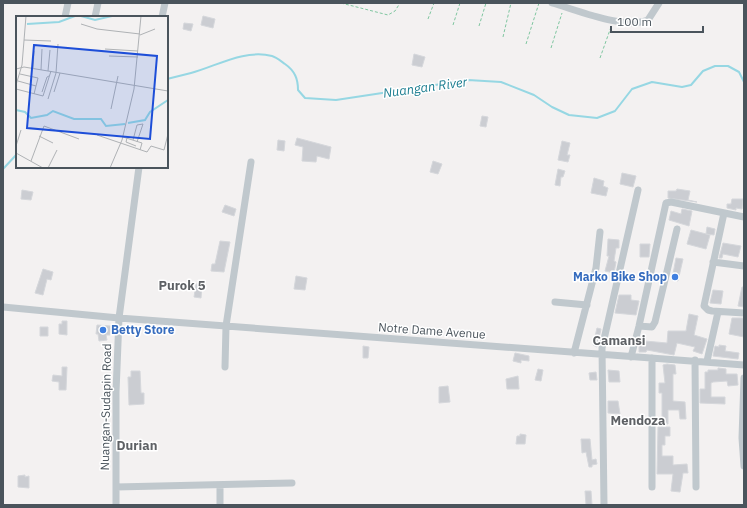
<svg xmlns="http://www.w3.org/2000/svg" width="747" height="508" font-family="'IBM Plex Sans',sans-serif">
<rect width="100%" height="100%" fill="#f3f1f1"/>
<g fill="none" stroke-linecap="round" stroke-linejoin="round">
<!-- stream -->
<path stroke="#96d7e3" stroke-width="2" d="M167 79C175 77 183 75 191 73 217 66 244 49 272 56 276 57 282 62 285 64 295 71 298 79 298 90L305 98 336 100 468 80 501 82 534 95 552 107 569 115 597 118 615 111 632 89 652 82 682 87 691 85 703 71 715 66H728L739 72 744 82
M3 169 17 154"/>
</g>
<!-- building -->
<path fill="#cbcdd2" stroke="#d5d7db" d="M203 16 215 19 213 28 201 25Z
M184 23 193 24 191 31 183 29Z
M414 54 425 57 422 67 412 65Z
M482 116 488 117 486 127 480 126Z
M297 138 331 147 329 159 317 156 316 162 302 161 303 147 295 145Z
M278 140 285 141 284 151 277 150Z
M562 141 570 143 567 155H570L568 162 558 160Z
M433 161 442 164 438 174 430 172Z
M558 169 565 171 563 177H561L560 186 555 185Z
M622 173 636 176 633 187 620 184Z
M594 178 604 181 603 186 608 188 606 196 591 193Z
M677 189 690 191 688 200 697 202 668 198V191H676Z
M22 190 33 192 31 200 21 199Z
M732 199H743L742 209 736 208V210L727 208V204H731Z
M225 205 236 209 234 216 222 212Z
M682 209 692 211 689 226 669 220 671 211 681 214Z
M707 227 715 229 714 235 706 234Z
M691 230 710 235 706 249 687 244Z
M608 239 619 240V248H616L614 261 616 262 614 273 605 271 609 256H607Z
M220 241 230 242 224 272 211 271 212 264H215Z
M723 243 741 246 738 257 723 254 722 258H719Z
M640 244H650L649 257H640Z
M676 258 683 259 678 281 672 279Z
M43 269 53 272 51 280 47 279 43 295 35 293Z
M296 276 307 278 305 290 294 289Z
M196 284 202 285 201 298 194 297Z
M742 287H744V307L738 306Z
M713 290 723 291 721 304 710 303Z
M619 295H631V300L639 301 636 315 615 313Z
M689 314 698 316 694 335 707 339 702 354 693 351 695 347 677 343 674 355 647 350 646 352H639V345L646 346 645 341 667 343 668 331H686Z
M732 318H744V337L729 334Z
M62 321H67V335L59 334V324H62Z
M97 325 111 326 110 335H106L107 340 99 341 98 334H96Z
M40 327H48V336H40Z
M597 328 601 329 597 347 593 345Z
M719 345 726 346 725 351 739 353 738 359 713 356 715 346 719 347Z
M363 346 369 347 368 358H363Z
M515 353 529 356V361L521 360V363L513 361Z
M667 364 675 365 676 374H673V401L685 402 686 419H680L679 410H668V424H664V418H662V393H659V383H665L663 365Z
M62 367H67L66 390H59V382L52 381 53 375 62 376Z
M718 368 726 369V374H737L738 385 728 386 727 381 713 382 711 383V397H725V404L700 403V389H705V372H708V370H718Z
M538 369 543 370 541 381 535 380Z
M608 370 619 371 620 382H609Z
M131 371H140L141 393H144V404L129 405 128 377H131Z
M596 372 597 380H590L589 373Z
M518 376 519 389H507L506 379Z
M448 386 450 402 439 403V387Z
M608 401H618L620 414 608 413Z
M658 427H670V436H665V445H662V456H673V465L687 464 688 473H683L680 492 671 491 673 474H657Z
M520 434 526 435 525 444H516L517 436H520Z
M581 439H590L592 460 596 459 597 464 592 465V467H589L586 452 582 453Z
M25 475V477L29 476V488L18 487V476Z
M585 491H591L592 505H586Z"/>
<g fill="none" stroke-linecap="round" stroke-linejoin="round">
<!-- path -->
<path stroke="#7fc6a0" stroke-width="1" stroke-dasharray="3 2" stroke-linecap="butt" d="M341 3 388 15 395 11 400 3
M428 19 434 3
M453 25 460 3
M479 26 486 3
M503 37 511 3
M526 44 539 3
M551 48 562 13
M600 58 611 27"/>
<!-- minor -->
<path stroke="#c0c8cd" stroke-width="7" d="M552 3C577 10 625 30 648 20L659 3
M65 17 68 3
M95 17 98 3
M162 17 165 3
M724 213 704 306 708 310 712 311 744 313
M713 262 744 266
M555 302 587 305
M3 307 119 318 744 365
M639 326 652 327 655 322 677 229
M574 353 596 268 600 232
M631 357 639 326 666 203 671 202 744 217
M695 360 696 487
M707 361 718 312
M225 367 226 326 251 162
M744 378 742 438 744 466
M220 485V505
M116 487 292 483
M652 487V358
M116 505V392L119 318 139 167
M604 505 602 348 638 190"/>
</g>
<!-- markers -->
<g fill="#3f7fe0" stroke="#fff" stroke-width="1.5">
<circle cx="675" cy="277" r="4"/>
<circle cx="103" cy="330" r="4"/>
</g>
<g text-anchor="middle" stroke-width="3" stroke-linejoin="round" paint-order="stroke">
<!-- shop labels -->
<g font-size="12" font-weight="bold" fill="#366cbe" stroke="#fff" text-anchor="end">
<text x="667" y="281">Marko Bike Shop</text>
<text x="111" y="334" text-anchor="start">Betty Store</text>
</g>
<!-- street labels -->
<g font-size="12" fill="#4a545c" stroke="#fff">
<text transform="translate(432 331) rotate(4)" y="4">Notre Dame Avenue</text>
<text transform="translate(106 407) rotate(-89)" y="4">Nuangan-Sudapin Road</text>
</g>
<!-- water labels -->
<g font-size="13" font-style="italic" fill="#1b7d90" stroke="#fff">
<text transform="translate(425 87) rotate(-8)" y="5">Nuangan River</text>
</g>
<!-- neighbourhood labels -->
<g font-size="13" font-weight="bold" fill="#5e6165" stroke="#fff">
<text x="182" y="290">Purok 5</text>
<text x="619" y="345">Camansi</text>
<text x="638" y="425">Mendoza</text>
<text x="137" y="450">Durian</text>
</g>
</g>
<!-- overview -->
<g transform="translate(16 16)">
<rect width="152" height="152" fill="#f3f1f1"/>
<path fill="none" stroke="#96d7e3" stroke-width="2" d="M65 0 79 4 96 0M11 8 43 6 59 0M0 94 9 96 15 102 31 99 37 95 58 103H85L90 110 109 108M112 107 129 104 134 96 152 84"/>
<path fill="none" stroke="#afb2b5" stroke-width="1" d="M65 8 81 13 124 18M124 19 139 13M8 24 35 25M89 33 122 35M93 40 122 41M17 52 18 35M0 53 8 51 152 75M25 54 26 33M32 55 34 34M4 58 22 62 18 78M2 65 20 70M0 69 6 49 10 0M0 73 27 80 35 55M26 76 31 61 33 60M38 76 44 57M32 83 40 57 42 28M95 93 102 60M81 119 131 136 135 130 148 134 152 118M23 120 37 127M107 121 126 127 124 134M111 122 110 126 120 130M117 124 121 109 127 108 121 126M0 130 5 114M0 137 27 152M15 145 28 110 63 123M32 152 41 134M94 152 106 124 118 73 125 0"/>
<path fill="#1d4ed8" fill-opacity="0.15" stroke="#1d4ed8" stroke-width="2" d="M18 29 141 40 134 123 11 112Z"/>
<rect width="152" height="152" fill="none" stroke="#4a545c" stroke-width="2"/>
</g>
<!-- border -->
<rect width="747" height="508" fill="none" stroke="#4a545c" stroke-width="8"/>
<!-- scale -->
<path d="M611 26v6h92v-6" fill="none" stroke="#4a545c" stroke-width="2"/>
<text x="617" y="26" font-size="12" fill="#4a545c" stroke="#ffffff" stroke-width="3" paint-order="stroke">100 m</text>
</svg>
